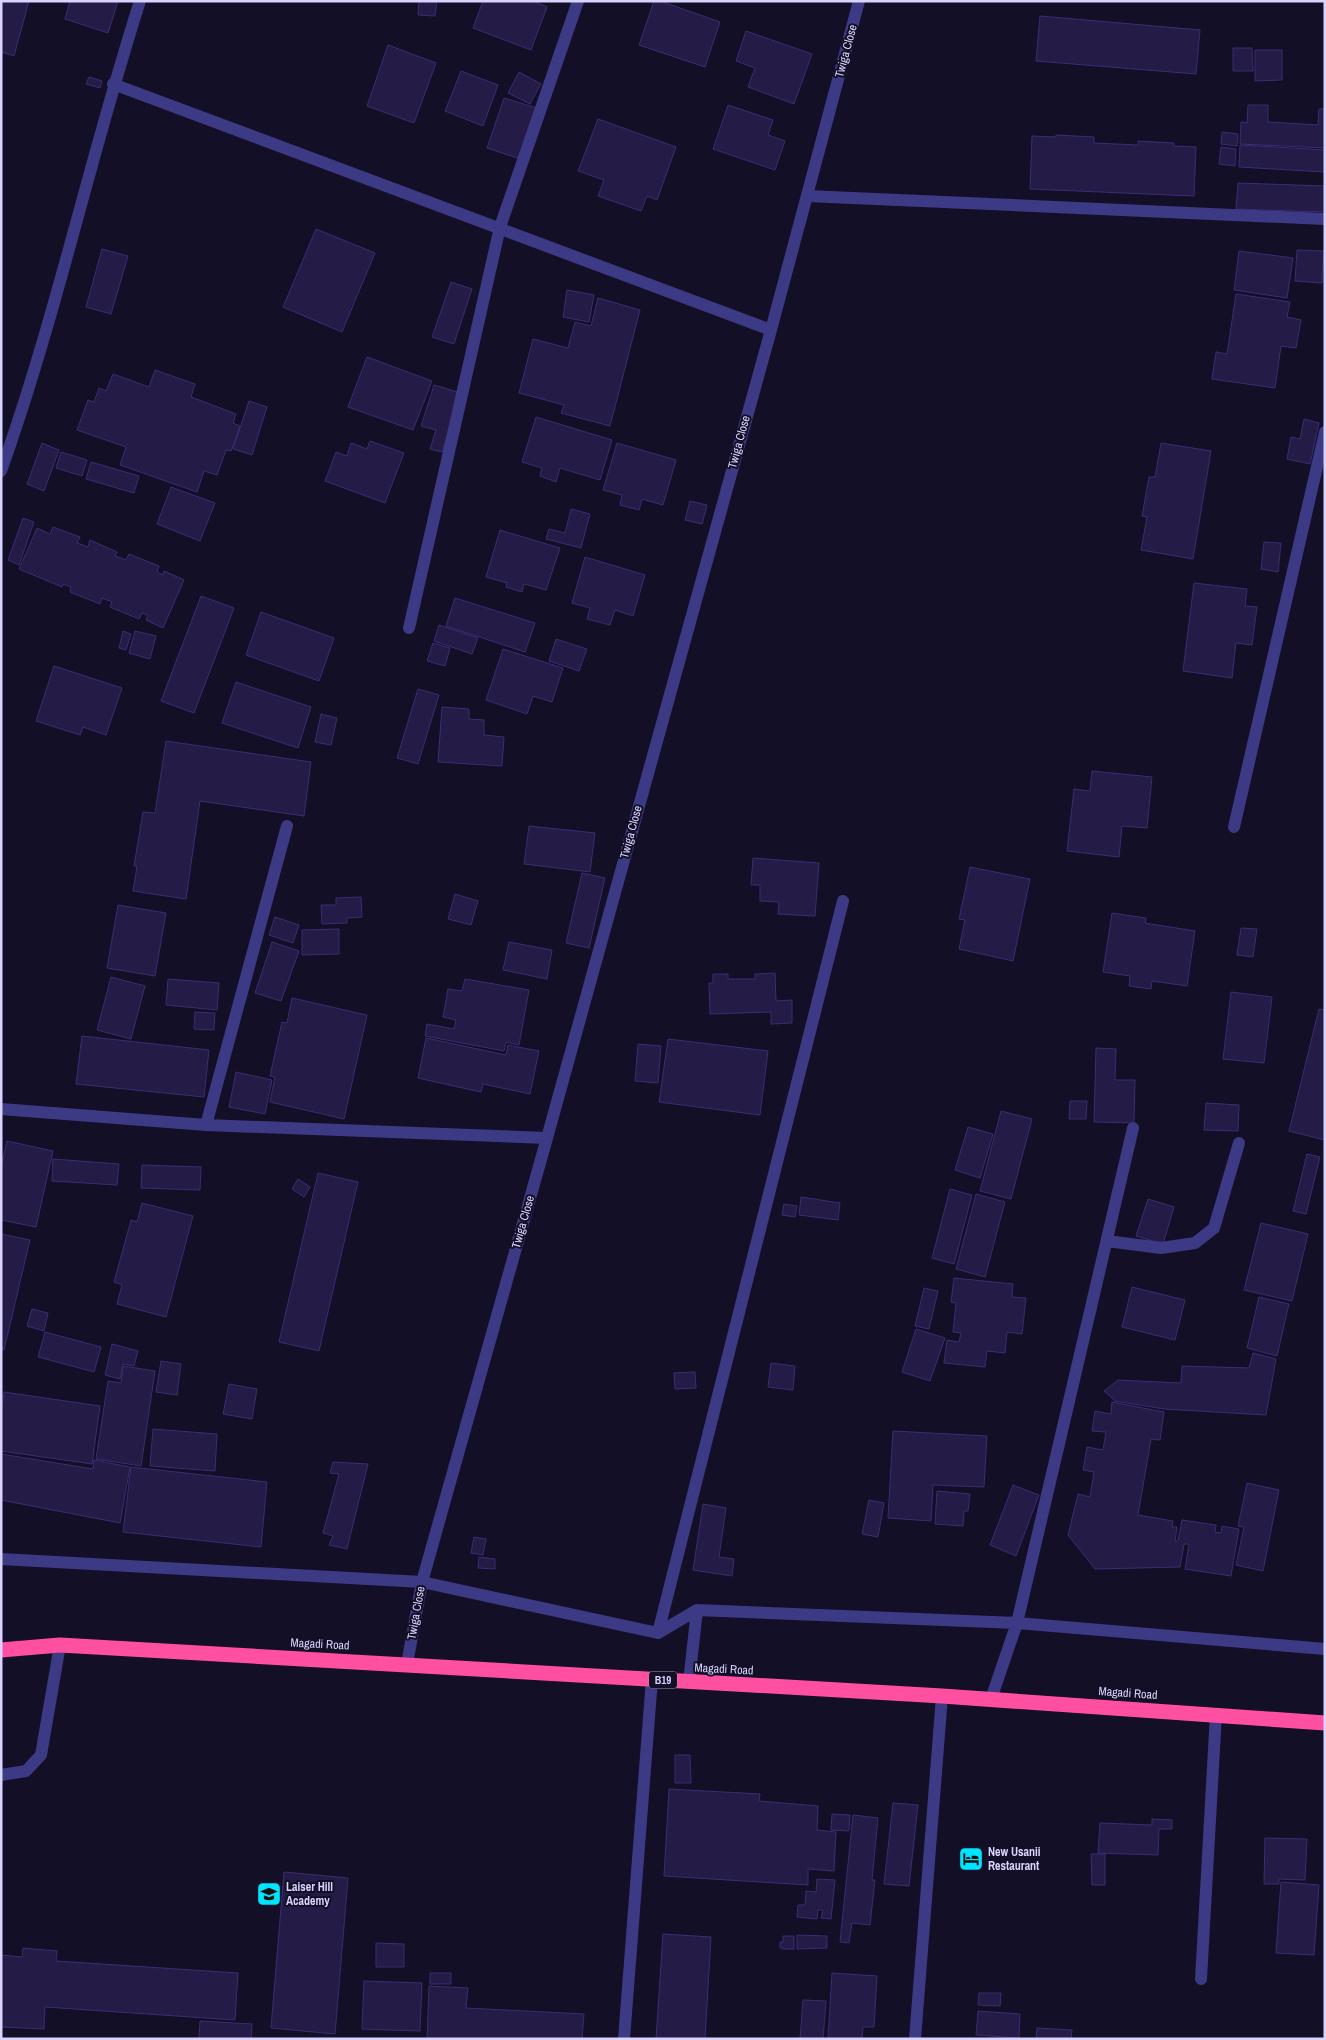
<svg xmlns="http://www.w3.org/2000/svg" width="1326" height="2040" font-family="'Archivo Narrow',sans-serif">
<rect width="100%" height="100%" fill="#130f26"/>
<!-- building -->
<path fill="#241b47" stroke="#3b2d73" d="M1 1H29L14 56 1 52Z
M70 1H118L108 33 65 19Z
M419 1H437L435 16 418 15Z
M483 1H533L547 7 531 50 473 28Z
M654 1H660L720 22 705 67 639 45Z
M1040 16 1200 30 1196 74 1036 61Z
M746 31 812 54 794 104 748 87 755 68 736 61Z
M388 45 436 63 414 123 367 106Z
M1233 48H1252L1253 71H1233Z
M1255 50H1282V80L1255 81Z
M461 71 498 85 483 126 445 111Z
M519 72 541 84 530 104 508 93Z
M89 77 102 81 100 88 86 84Z
M504 98 537 108 520 159 487 148Z
M728 105 773 120 768 135 785 141 775 170 713 149Z
M1248 105H1268V122L1318 125 1319 109H1325V148L1240 144 1241 122 1247 123Z
M598 119 676 147 657 200 647 196 641 211 598 196 604 180 578 171Z
M1222 132 1238 134 1237 146 1221 144Z
M1056 135 1094 137V143L1138 145V141L1174 143 1173 146 1196 147 1194 196 1030 189 1032 136 1056 137Z
M1240 145 1325 150V172L1239 167Z
M1221 147 1236 149 1235 166 1219 164Z
M1238 183 1325 186V212L1236 209Z
M316 229 375 253 342 332 283 307Z
M102 249 128 256 111 314 86 307Z
M1297 250 1324 251 1322 283 1295 281Z
M1239 251 1293 258 1287 298 1234 290Z
M451 282 472 289 454 344 432 337Z
M567 290 594 295 589 322 563 317Z
M1236 294 1290 302 1287 317 1301 320 1296 348 1281 346 1275 388 1212 379 1216 352 1227 354Z
M598 298 640 310 610 426 561 413 564 405 519 393 533 339 568 348 575 322 591 326Z
M367 357 432 381 413 430 348 407Z
M155 370 195 384 191 397 236 414 233 423 240 426 231 451 226 450 217 475 204 471 197 492 120 465 126 447 77 430 88 400 94 402 99 388 106 391 113 374 149 387Z
M434 385 461 393 442 452 430 449 436 430 421 426Z
M249 401 267 407 252 455 233 449Z
M536 417 612 440 600 480 560 468 556 482 540 476 542 468 522 462Z
M1304 419 1319 423 1310 464 1287 459 1291 437 1300 439Z
M370 441 404 453 385 503 325 481 336 452 347 456 351 443 367 449Z
M42 443 59 450 44 491 27 484Z
M617 443 676 460 663 505 642 499 639 510 620 505 622 495 603 490Z
M1161 443 1211 451 1193 559 1141 550 1147 517 1142 516 1149 477H1155Z
M61 452 87 460 82 476 56 468Z
M91 462 139 476 134 493 86 479Z
M171 487 215 503 200 541 157 524Z
M690 501 707 505 702 524 685 520Z
M571 509 590 514 581 548 546 539 549 529 565 533Z
M23 518 34 522 19 565 8 560Z
M53 527 80 537 77 543 88 547 90 540 117 552 115 556 126 560 129 554 159 566 157 572 163 575 164 571 184 580 163 628 146 620 148 615 142 613 139 619 110 607 112 602 102 598 100 604 70 592 71 587 63 584 62 587 19 569 37 528 50 534Z
M500 530 560 548 546 590 524 584 522 592 506 587 507 583 486 577Z
M1264 542 1281 543 1278 572 1261 569Z
M585 557 645 575 633 616 615 610 610 625 587 619 590 608 572 603Z
M1194 583 1247 589 1245 606 1257 607 1252 645 1236 643 1232 678 1183 671Z
M201 596 234 608 194 713 161 701Z
M455 598 535 623 525 652 446 626Z
M261 612 334 638 319 681 246 655Z
M439 625 478 638 472 654 434 641Z
M123 631 131 634 126 650 119 648Z
M135 631 156 636 150 659 129 653Z
M556 639 587 649 579 671 549 661Z
M433 643 450 648 445 666 427 661Z
M503 649 563 668 552 702 533 696 527 714 486 700Z
M54 666 122 688 106 735 83 727 80 735 36 721Z
M236 682 311 707 298 748 222 723Z
M418 689 439 695 418 764 397 758Z
M442 707 469 709V719L484 720V735L504 737 502 766 438 762Z
M321 714 337 718 331 745 315 742Z
M166 741 311 762 304 816 200 801 186 899 133 891 137 866H134L143 812 155 813Z
M1092 771 1152 777 1147 828 1122 826 1119 857 1067 851 1074 789 1090 791Z
M529 826 595 833 590 872 524 864Z
M753 858 819 863 815 916 778 914 779 902 760 901V885H751Z
M970 867 1030 879 1013 961 959 949 965 920 959 919Z
M582 873 605 878 589 948 566 943Z
M455 894 478 901 471 925 448 919Z
M361 897 362 917 347 918V923L322 924 321 905H336V898Z
M118 905 166 913 155 976 107 968Z
M1112 913 1146 918 1145 923 1195 931 1187 986 1152 981 1151 989 1129 986 1130 976 1103 972Z
M275 917 299 925 293 943 269 935Z
M1241 928 1257 929 1253 957 1237 955Z
M339 929V954L302 955V930Z
M272 942 299 951 281 1001 255 993Z
M509 942 552 950 547 979 503 970Z
M775 973 776 1001 792 1000V1023L771 1024V1012L710 1014 709 983H713V974H728V979H755V974Z
M111 977 145 986 131 1039 97 1030Z
M168 979 219 983 217 1010 166 1005Z
M465 979 529 990 519 1045 506 1042 504 1051 425 1036 427 1024 454 1029 456 1020 443 1017 448 989 462 991Z
M1231 992 1272 997 1264 1063 1223 1059Z
M292 998 367 1015 344 1119 270 1102 275 1077 270 1076 282 1022 287 1023Z
M1319 1009 1325 1010V1140L1289 1131Z
M195 1012 215 1013 214 1030 194 1029Z
M82 1036 209 1050 204 1097 76 1084Z
M426 1038 506 1055 508 1045 539 1051 530 1094 483 1084 481 1092 418 1078Z
M668 1039 768 1051 760 1115 659 1102Z
M638 1044 661 1046 658 1083 635 1081Z
M1096 1048 1116 1049 1115 1080H1135L1134 1123 1094 1122Z
M236 1072 272 1080 265 1114 229 1107Z
M1070 1101H1087L1086 1119H1069Z
M1206 1103 1239 1105 1238 1131 1204 1130Z
M1001 1111 1032 1119 1011 1199 980 1191Z
M968 1127 993 1134 980 1178 955 1170Z
M7 1141 53 1151 36 1227 1 1220V1167Z
M1307 1154 1320 1157 1306 1214 1293 1211Z
M53 1159 119 1164 117 1185 52 1181Z
M142 1165 201 1167 200 1190 141 1188Z
M318 1173 358 1182 319 1351 279 1342Z
M298 1179 310 1187 304 1197 292 1189Z
M950 1189 972 1195 954 1264 932 1258Z
M976 1194 1005 1202 985 1277 956 1269Z
M801 1197 840 1203 838 1220 799 1215Z
M1148 1199 1174 1207 1163 1244 1136 1236Z
M142 1203 193 1216 166 1317 117 1304 122 1285 114 1282 131 1220 137 1222Z
M784 1204 797 1206 795 1217 782 1215Z
M1261 1223 1308 1234 1292 1301 1244 1290Z
M1 1234 30 1240 4 1350 1 1349Z
M954 1278 1013 1284 1012 1297 1026 1298 1022 1334 1007 1332 1005 1353 987 1351 985 1367 944 1363 947 1340 959 1342 961 1333 953 1332 956 1303 951 1302Z
M1132 1287 1185 1300 1175 1340 1122 1327Z
M924 1288 938 1291 929 1329 915 1326Z
M1259 1297 1289 1304 1277 1356 1247 1348Z
M32 1309 48 1313 44 1331 27 1326Z
M916 1329 945 1338 930 1381 902 1372Z
M45 1332 101 1347 94 1372 38 1357Z
M112 1344 138 1351 134 1366 123 1364 120 1379 105 1375Z
M1253 1353 1276 1359 1266 1415 1164 1409 1115 1401 1104 1391 1118 1380 1181 1383 1182 1366 1249 1368Z
M161 1361 181 1364 177 1395 156 1392Z
M771 1363 795 1366 793 1390 768 1387Z
M123 1366 155 1371 141 1466 96 1459 108 1381 121 1383Z
M695 1372 696 1388 675 1389 674 1373Z
M229 1384 257 1389 252 1419 223 1414Z
M4 1392 100 1406 92 1464 1 1451V1412Z
M1112 1402 1164 1412 1160 1440 1151 1439 1138 1515 1173 1521 1172 1527H1177L1175 1541H1178L1182 1520 1216 1525 1215 1532 1221 1533 1222 1526 1239 1529 1231 1576 1185 1569 1189 1544H1184L1180 1567 1095 1569 1068 1535 1078 1494 1090 1497 1094 1472 1083 1470 1087 1447 1103 1450 1106 1432 1092 1431 1095 1411 1111 1414Z
M153 1429 217 1434 215 1471 150 1466Z
M893 1431 987 1436 984 1487 933 1485 931 1521 888 1518Z
M1 1454 93 1469 94 1460 130 1467 120 1523 1 1500Z
M333 1462 368 1464 347 1549 329 1545 333 1536 323 1533 339 1474 330 1473Z
M131 1467 267 1482 261 1547 123 1532Z
M1247 1483 1279 1490 1263 1571 1236 1565 1244 1527 1238 1526Z
M1013 1485 1039 1495 1016 1556 990 1545Z
M937 1491 970 1494 968 1511H964L963 1526 935 1524Z
M869 1500 884 1503 878 1537 862 1534Z
M703 1504 726 1508 719 1557 734 1559 732 1576 693 1570Z
M474 1537 486 1539 483 1555 471 1553Z
M479 1557 495 1559V1569L478 1568Z
M675 1755H690L691 1783H675Z
M669 1789 760 1794 759 1801 818 1806 817 1830 836 1832 834 1871 808 1869V1885L664 1876Z
M893 1803 918 1805 909 1886 884 1884Z
M832 1814 850 1815 849 1831 831 1830Z
M853 1815 878 1818 872 1880H875L870 1925 852 1923 849 1943 840 1942Z
M1152 1819 1172 1820V1829H1159L1158 1855 1098 1853 1100 1823 1152 1825Z
M1265 1838 1307 1839 1305 1880 1279 1879V1884H1264Z
M1091 1854H1105V1885H1092Z
M284 1872 348 1878 335 2034 271 2028Z
M817 1879 835 1880 831 1919 821 1918 823 1910H818L817 1919 797 1917 798 1905H805L806 1891 816 1892Z
M1281 1882 1319 1885 1314 1955 1276 1953Z
M663 1934 711 1937 705 2039H656Z
M797 1935 827 1936V1948L797 1949Z
M783 1936H794V1949H783V1948H780V1942H783Z
M376 1943 404 1944V1967H376Z
M23 1948 57 1951 56 1961 238 1973 235 2020 45 2007 44 2029 1 2027V1955L22 1957Z
M430 1973H451V1984H430Z
M832 1973 877 1976 874 2027H863L862 2039H828Z
M364 1981 422 1983 420 2031 362 2029Z
M429 1986 468 1988 466 2008 584 2014 582 2039H427Z
M979 1993H1001L1000 2006 978 2005Z
M803 2000 826 2001 823 2039H800Z
M978 2011 1020 2014 1019 2038 976 2035Z
M200 2021 252 2024 251 2039H199Z
M1037 2028 1072 2030 1071 2039H1036Z"/>
<g fill="none" stroke-linecap="round" stroke-linejoin="round">
<!-- minor -->
<path stroke="#3d3a85" stroke-width="12" d="M113 84 771 330
M807 196 1325 219
M1 471C56 317 90 157 140 1
M409 628 500 227 578 1
M1234 827 1325 432
M1 1109 206 1125 547 1138
M206 1125 287 826
M1107 1241 1161 1248 1195 1243 1214 1228 1239 1143
M1 1559 422 1582 658 1633 697 1610 1017 1623 1325 1649
M658 1633 843 901
M407 1664 422 1582 547 1138 771 330 859 1
M689 1682 697 1610
M991 1699 1017 1623 1133 1128
M1 1775 26 1771 41 1755 60 1645
M1201 1979 1216 1714
M624 2039 652 1679
M915 2039 942 1696"/>
<!-- highway -->
<path stroke="#ff4fa3" stroke-width="15" d="M1 1650 60 1645 942 1696 1325 1723"/>
</g>
<!-- icons -->
<defs>
<symbol id="hotel-square" viewBox="-11 -11 22 22"><rect x="-9" y="-9" width="18" height="18" rx="4" fill="#00e5ff" stroke="#130f26"/><path d="M-6-4.5h1.5V1H6V5H4.5V3h-9V5H-6ZM-4 0a1.8 1.8 0 1 1 3.6 0ZM.5 0V-2.5h3Q6-2.5 6 0Z" fill="#111"/></symbol>
<symbol id="school-square" viewBox="-11 -11 22 22"><rect x="-9" y="-9" width="18" height="18" rx="4" fill="#00e5ff" stroke="#130f26"/><path d="M0-5L7-2L0 1L-7-2ZM-4 1L0 2.5L4 1V4Q0 6-4 4Z" fill="#111"/></symbol>
</defs>
<g fill-rule="evenodd">
<use href="#hotel-square" x="957" y="1845" width="28" height="28"/>
<use href="#school-square" x="255" y="1880" width="28" height="28"/>
</g>
<g text-anchor="middle" stroke-width="4" stroke-linejoin="round" paint-order="stroke">
<!-- shield labels -->
<rect fill="#130f26" stroke="#9e99be" stroke-width="1" x="649" y="1671.5" width="28" height="17" rx="4"/>
<g font-size="11" font-weight="bold" fill="#d9d4ff">
<text x="663" y="1684">B19</text>
</g>
<!-- street labels -->
<g font-size="12" fill="#d9d4ff" stroke="#130f26">
<text transform="translate(846 51) rotate(-75)" y="4">Twiga Close</text>
<text transform="translate(739 442) rotate(-75)" y="4">Twiga Close</text>
<text transform="translate(631 832) rotate(-75)" y="4">Twiga Close</text>
<text transform="translate(523 1222) rotate(-74)" y="4">Twiga Close</text>
<text transform="translate(416 1613) rotate(-80)" y="4">Twiga Close</text>
<text transform="translate(320 1644) rotate(3)" y="4">Magadi Road</text>
<text transform="translate(724 1669) rotate(3)" y="4">Magadi Road</text>
<text transform="translate(1128 1693) rotate(4)" y="4">Magadi Road</text>
</g>
<!-- poi labels -->
<g font-size="12" font-weight="bold" fill="#d9d4ff" stroke="#130f26" text-anchor="start">
<text x="988" y="1856">New Usanii<tspan x="988" dy="14">Restaurant</tspan></text>
<text x="286" y="1891">Laiser Hill<tspan x="286" dy="14">Academy</tspan></text>
</g>
</g>
<!-- border -->
<rect width="1326" height="2040" fill="none" stroke="#d9d4ff" stroke-width="5"/>
</svg>
